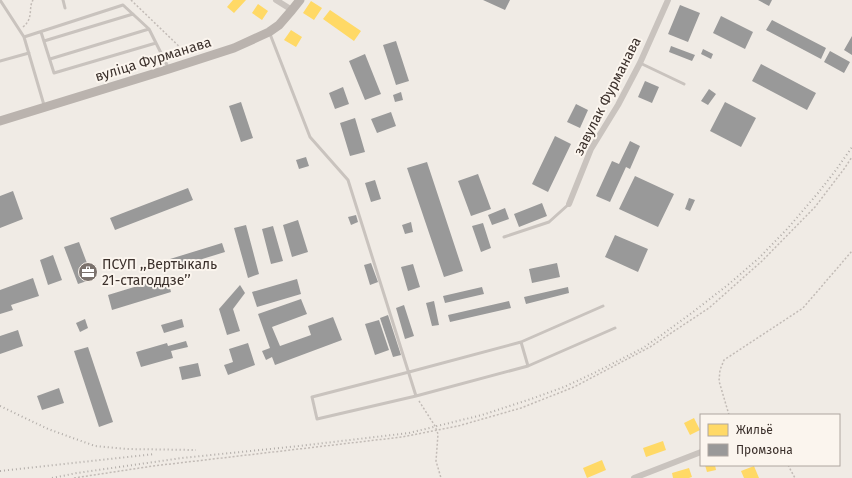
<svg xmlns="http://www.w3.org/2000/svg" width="852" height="478" font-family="'Fira Sans',sans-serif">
<rect width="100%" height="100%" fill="#f0ebe5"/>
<!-- homes -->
<path fill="#ffd966" d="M233 0H246L234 13 227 7Z
M311 1 322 8 314 20 303 13Z
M258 4 268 11 262 20 252 13Z
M330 10 361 31 354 41 323 19Z
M291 30 302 37 296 47 284 40Z
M694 418 700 430 690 435 684 423Z
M663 441 666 450 646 457 643 448Z
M602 460 606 470 587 478 583 468Z
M705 465H715L716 470 707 472Z
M754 466 759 478H744L741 471Z
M689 468 692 477 689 478H673L672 473Z"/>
<!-- industry -->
<path fill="#999" d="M483 0H510L505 10Z
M758 0H772L769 6Z
M680 5 700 13 688 42 668 34Z
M721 16 753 32 745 49 713 33Z
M772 20 826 48 821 59 766 30Z
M852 36V55L844 50Z
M396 41 409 81 396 85 383 45Z
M671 46 695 55 692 61 669 52Z
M703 49 713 54 711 59 701 54Z
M830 51 850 62 844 73 824 62Z
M365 54 381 94 365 100 349 61Z
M761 64 816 93 807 110 752 81Z
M645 81 659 87 652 103 638 97Z
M343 87 349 104 335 109 329 93Z
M709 89 716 94 708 105 701 101Z
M401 92 403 100 395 102 393 95Z
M241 102 253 138 241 142 229 106Z
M725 102 756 118 741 147 710 131Z
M576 104 588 110 580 128 567 122Z
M391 112 396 126 377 133 371 119Z
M355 118 365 152 350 156 340 123Z
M555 136 571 144 548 192 532 184Z
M630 141 640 146 630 169 626 167 610 202 596 196 612 161 619 164Z
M306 157 309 166 299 169 296 160Z
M427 162 463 271 444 277 407 168Z
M478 174 491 209 471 216 458 181Z
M635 176 674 194 658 227 619 209Z
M375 180 381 199 371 202 365 183Z
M188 188 193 200 115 230 110 218Z
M13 191 23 219 0 228V196Z
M689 198 695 200 690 211 685 209Z
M542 203 547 216 519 227 514 214Z
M505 208 509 219 492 225 488 215Z
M356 215 358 222 351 225 348 217Z
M298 220 308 252 292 257 283 225Z
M411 222 413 232 405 234 402 225Z
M483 223 491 248 481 252 472 226Z
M246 225 259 274 248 278 234 228Z
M273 226 283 261 271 264 262 229Z
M615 235 648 249 638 272 605 257Z
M79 242 93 279 78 284 64 247Z
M222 243 225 252 173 268 170 259Z
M53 255 62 280 48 285 40 260Z
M371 263 378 282 370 285 364 265Z
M557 263 560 277 532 283 529 269Z
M413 264 420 287 408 291 401 267Z
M167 277 171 292 112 310 108 295Z
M33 278 39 296 11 305 13 310 0 314V290Z
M297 279 301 294 257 307 252 292Z
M240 285 245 293 233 309 240 331 227 335 219 309Z
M482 287 484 294 445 303 443 296Z
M568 287 569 293 526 304 524 297Z
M301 299 307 314 272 327 280 346 311 335 308 326 333 317 342 340 275 365 272 357 266 360 262 351 270 348 258 314Z
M434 301 439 325 432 326 426 303Z
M509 301 511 308 450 322 448 315Z
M404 305 414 336 405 339 396 308Z
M388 315 401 355 393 357 380 318Z
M85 319 88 328 80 332 76 323Z
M182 319 184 327 164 333 161 325Z
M379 320 389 350 375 355 365 324Z
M18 330 23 346 0 354V336Z
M186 341 188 347 171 351 173 358 141 367 136 352 167 343 168 346Z
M248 343 255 365 228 375 224 365 233 362 229 349Z
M88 347 113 422 99 427 74 351Z
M198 363 201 376 182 380 179 367Z
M59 388 64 403 42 410 37 396Z"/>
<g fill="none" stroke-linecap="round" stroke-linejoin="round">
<!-- path -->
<path stroke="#c2bbb6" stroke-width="1.5" stroke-dasharray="2 2" stroke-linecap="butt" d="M131 0 188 55
M23 27C34 18 28 8 33 0
M419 401 435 426 438 434 436 461 441 478
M729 415 719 381 720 370 724 360 803 308 852 251
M788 465 795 478
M74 478 153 466 402 437 458 426 521 408 574 387 650 347 709 308 762 261 815 207 844 169 852 157"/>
<!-- lane -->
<path stroke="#c9c3be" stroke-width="3" d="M0 0 24 37 44 105
M63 0 65 8
M41 32 54 73 156 43
M270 34 310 137 348 180 416 396
M24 37 123 5 149 29 168 67
M44 41 133 14
M50 59 149 29
M0 61 29 53
M640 63 684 84
M504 237 549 222 569 204
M521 342 528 366 615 328
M528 366 416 396 317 419 312 397 409 372 521 342 603 306"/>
<!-- street -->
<path stroke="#c9c3be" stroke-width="6" d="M276 0 292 10
M569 204 591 149 618 105 640 63 668 0
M634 478 701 452"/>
<!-- secondary -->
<path stroke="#bab3ae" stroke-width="9" d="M0 121 169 69 234 48 269 32 279 25 292 10 300 0"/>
<!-- rail -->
<path stroke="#b1aca8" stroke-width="2" stroke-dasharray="1 3" stroke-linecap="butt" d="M0 406 48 429 95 446 127 449 196 450
M0 471 155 454
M52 478 77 473 182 458 299 446 409 433 482 415 531 399 564 387 594 373 643 348 663 334 693 312 729 284 759 258 788 228 818 193 836 170 852 147"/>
</g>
<!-- icons -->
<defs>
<symbol id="office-disc" viewBox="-11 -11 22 22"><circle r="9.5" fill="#7a716c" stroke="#fbf5ee"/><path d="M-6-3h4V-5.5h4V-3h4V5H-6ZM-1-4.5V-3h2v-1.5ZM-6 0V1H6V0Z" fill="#fff"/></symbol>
</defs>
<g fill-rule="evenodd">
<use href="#office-disc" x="77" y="261" width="22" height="22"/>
</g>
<g text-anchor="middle" stroke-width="4" stroke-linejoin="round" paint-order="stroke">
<!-- street labels -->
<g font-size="14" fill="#3b302b" stroke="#fbf5ee">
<text transform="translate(153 59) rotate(-17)" y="5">вуліца Фурманава</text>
<text transform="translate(607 96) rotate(-63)" y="5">завулак Фурманава</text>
</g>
<!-- poi labels -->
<g font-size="14" fill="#3b302b" stroke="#fbf5ee" text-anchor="start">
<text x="102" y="269">ПСУП ,,Вертыкаль<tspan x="102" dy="16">21-стагоддзе’’</tspan></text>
</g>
</g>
<!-- legend -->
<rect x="700" y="414" width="140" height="52" fill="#fbf5ee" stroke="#aea6a0"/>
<rect x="708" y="424" width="20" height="12" fill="#ffd966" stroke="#aea6a0"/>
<text x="736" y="434" font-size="12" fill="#3b302b">Жильё</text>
<rect x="708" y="444" width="20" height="12" fill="#999999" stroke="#aea6a0"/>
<text x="736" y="454" font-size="12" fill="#3b302b">Промзона</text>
</svg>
